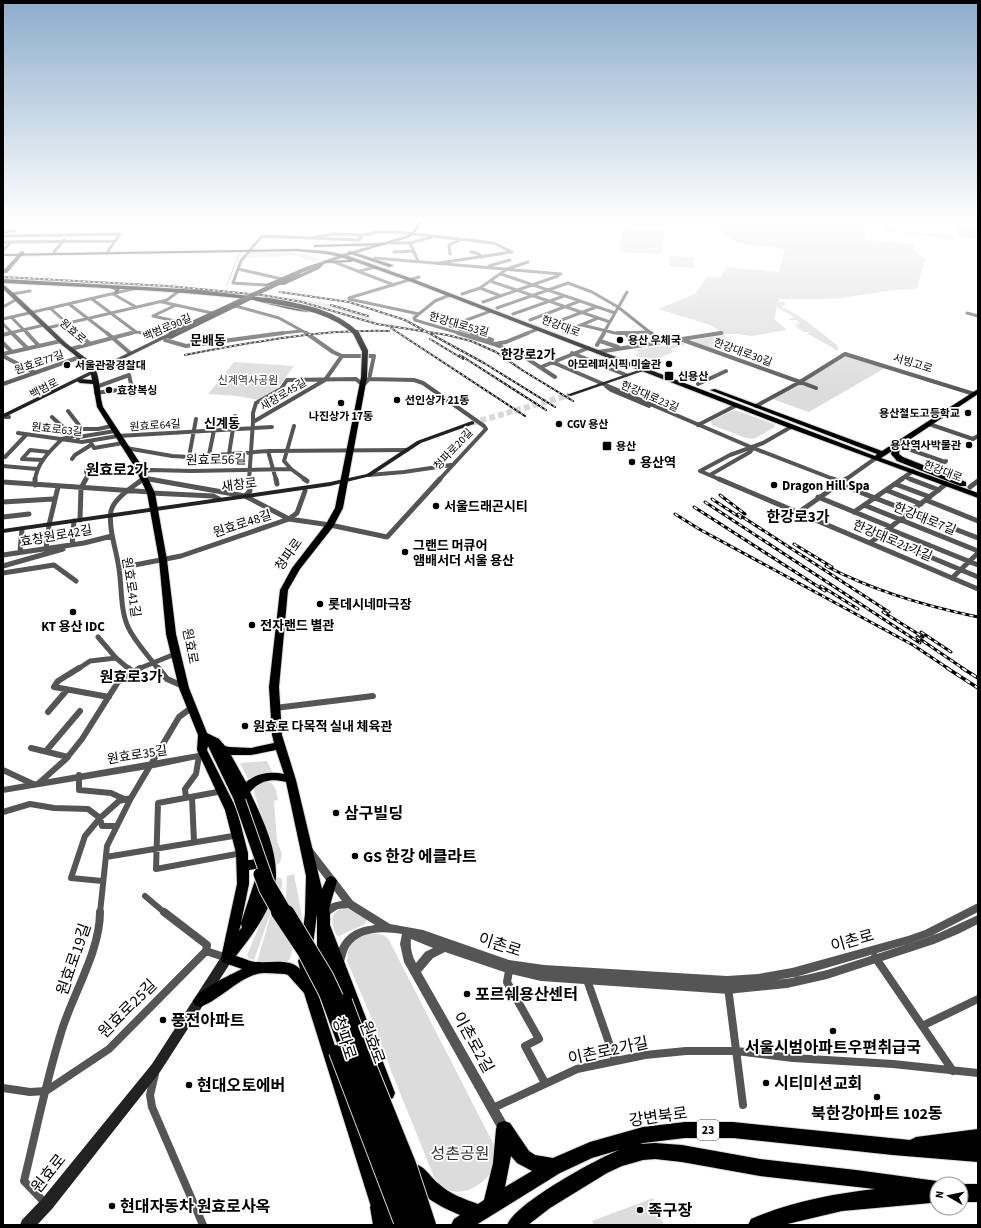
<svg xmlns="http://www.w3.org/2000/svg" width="981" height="1228" font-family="'Source Sans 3','Noto Sans KR',sans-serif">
<rect width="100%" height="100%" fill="#fff"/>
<!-- green -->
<path fill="#dcdcdc" d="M625 221H663L665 227H627Z
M719 221H864L866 239 914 245 913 249 925 260 917 289C891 289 866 295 841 298 820 300 800 299 779 299L774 319 787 330 751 336 738 334H725L710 325 658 309 695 294 707 277H721L726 267 779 272 785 249 743 244 735 241 716 228 722 225Z
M884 221H892L896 232 953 234 956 240 884 231 883 227Z
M954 228 978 231V239L962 238Z
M624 229 663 230 665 234 662 252 659 254 620 252 621 230Z
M294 252 293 253 309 255 318 258 317 261 314 262 302 257 290 255 293 253 286 256 246 258 250 253Z
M670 256 693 257V268L669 266Z
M284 297C315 301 352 307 379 323L317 304Z
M778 302H784L786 305H782L781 307C802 315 818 331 837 345L839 350H836L807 333 812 332H804L795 326 801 325 793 324 800 323 796 320H787L794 317 778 308Z
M723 335 738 345 722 352 693 342 694 340Z
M683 343 686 344 671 349 673 352C658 359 652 361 636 356L639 352 633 350Z
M846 356 885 368 809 412 772 399Z
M234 362 294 366 277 389 258 400 237 396 208 394Z
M732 411H738L774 424 775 427 754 439 746 438 712 425 711 421Z
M267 761 272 772 248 779 240 763Z
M266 781C276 784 276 790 278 800L274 801 277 841 282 854 280 863 276 865 253 788 256 784Z
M294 874 301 911 303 929 286 900 287 876Z
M277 877 282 879V886L274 903 254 960 248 958 247 955 266 910Z
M343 908H349L367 919 365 924 339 936 336 935C332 923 328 914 343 908Z
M271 914 293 947 290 959 286 963 257 962Z
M369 933 384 935 389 940 494 1145C495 1149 496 1154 496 1158 495 1177 470 1196 451 1191 443 1189 439 1183 434 1177L392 1073 372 1019 347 961 349 946 354 940Z
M653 1198 664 1225H594L592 1221Z"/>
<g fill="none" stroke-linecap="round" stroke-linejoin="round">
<!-- stream -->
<path stroke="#a3a3a3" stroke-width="1" d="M227 285 239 254"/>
<!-- secondary-tunnel -->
<path stroke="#d9d9d9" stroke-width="6" stroke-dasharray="6 3" stroke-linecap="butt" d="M472 423 569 395"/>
<defs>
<path id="primary" d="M384 243 386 244V245L315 247 313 246 315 245Z
M296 249 326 251 346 255 413 279 875 456 877 454 710 390 715 389 882 451 978 389V394L900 446 899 454 903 457 966 482V486H960L897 461 891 454 892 451 881 458 978 493V498L789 428 409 281 353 261 351 262 326 263 324 262 326 261 349 260C332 253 314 253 296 251L3 256V254Z
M350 251 393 265V266L389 267 348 253V252Z
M3 279 200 290 266 298 268 301 318 310C308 317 262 301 248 299 167 290 85 287 3 283Z
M3 284 20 299 66 343 91 362 100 363 109 361 112 363 100 367 94 366C101 379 99 394 103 407L142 466 155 493 167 560 176 634 189 688 207 733 219 739 225 746 229 747 251 748 274 743 272 735 269 687 280 590 292 568 326 524 335 508 361 377 364 375 367 377 343 508 333 527 300 569 288 590 279 687 282 735 296 780 322 889 327 878 331 876 335 878 337 881 329 909 330 914V925L395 1093 393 1098 388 1100 383 1098 345 998 342 999 337 997 317 953V914L313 945 312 949 307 951 302 949 301 945 305 914 306 876 286 782C272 778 260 780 250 792 262 818 277 848 276 877 275 906 253 934 236 956 243 958 251 962 257 962 271 963 290 958 300 969L298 961 300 957 305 955 310 957 317 990 385 1202 393 1210H403L409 1212 411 1218 409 1224C395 1228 382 1223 373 1213L304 993 288 975 285 974C277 974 265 972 257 974 236 980 220 1000 200 1007L195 1005 193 1001C199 989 230 975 242 969L222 962 221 958 237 884 236 853 225 810 197 750 198 735 179 688 166 634 159 560 147 493 134 466 97 407 93 384 80 383 77 381 80 379 92 380 90 370 86 364 62 345 3 289ZM208 746 236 804 240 805 244 804 247 810 261 852 252 860H248V853L237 810 207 750ZM276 750 284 774C270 771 257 773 246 782L231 755H251ZM264 865V873L258 874 256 877 241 923 249 884V870L255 869ZM241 924 242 927 239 931Z"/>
<path id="trunk" d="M504 1121 510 1123 529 1151 535 1155 553 1158 590 1142 643 1127 685 1122H733L910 1140 916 1137 978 1129V1162L893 1155 733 1138H685L643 1143 640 1144 655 1143 682 1145 760 1159 856 1170 937 1181 943 1184H937V1200L931 1203 842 1211 783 1225H748L751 1219C790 1202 832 1194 875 1189L760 1176 682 1162 655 1159 643 1160 622 1166 607 1173 550 1208 528 1225H507C517 1202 595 1160 619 1150L592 1158 560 1173 476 1225H451L454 1219 460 1215C439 1206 418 1196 409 1174L412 1168 418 1165C427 1169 431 1178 439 1184 450 1194 464 1199 478 1204L484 1200 493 1163 496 1129 498 1123ZM511 1156 517 1163 532 1171 505 1187Z
M961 1184H978V1202H961Z
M379 1198 385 1201 391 1225H373L370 1207 373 1201Z"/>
</defs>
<!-- primary casing -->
<use href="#primary" stroke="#dbdbdb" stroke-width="2"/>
<!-- trunk casing -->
<use href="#trunk" stroke="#dbdbdb" stroke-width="2"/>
<!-- minor-far4 -->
<path stroke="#555" stroke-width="3" d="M3 232 15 231
M363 235 379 232H396L494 243 512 252 439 263
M3 236 120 234 108 251
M3 242 115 241
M388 243H410L432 237
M410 243 418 261
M3 250 11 242
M54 252 64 240
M394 252 414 251
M471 252 477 253 482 257
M450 254 449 245 460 240
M375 258 561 274
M334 262 394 285
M489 266 510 260
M238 269 233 283 266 285
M360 271 375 267
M501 274 615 313
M282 279 238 269 241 261 262 236 359 240 363 235 333 234 312 238
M490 281 610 322
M480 288 501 296
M12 294 30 291
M113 294 136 307
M462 294 480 288 507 269 528 262
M450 295 435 301 414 318 415 320 462 334
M349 298 419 277
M92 299 136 332 152 334
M349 299 419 314
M162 302 212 313
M483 302 558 276
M69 304 108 334
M176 305 153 316 188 324
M232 305 279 318 308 334
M3 307 17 299
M50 308 79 334
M497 308 568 283 592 292 618 307 652 334
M967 313 978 316
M513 314 564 296
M11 317 28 334
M3 319 137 288
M530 320 580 301
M3 324 13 334
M582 325 615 333 650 332
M546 326 596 307
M47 328 167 300 179 291
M564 332 598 318
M6 334 44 325
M128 334 136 332
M274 334 301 331
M475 334 450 326 491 311
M525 334 538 329
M603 334 627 292
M714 334 722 333"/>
<!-- minor-far3 -->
<path stroke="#555" stroke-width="4" d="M12 333 27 348
M27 333 39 346
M78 333 90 344
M107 333 130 353
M150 333 160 337
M458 333 494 344 523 356 555 377
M472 333 492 340
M618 333H636
M651 333 662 342
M3 335 10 333
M627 335 640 345
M680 339 800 382 845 354 974 394
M165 340 186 346 283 333
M600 341 618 347
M3 343 12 352
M495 344 506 342 528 333
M597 345 604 333
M71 349 131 333
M598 352 721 333
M572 353 626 375
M3 354 61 341
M3 356 35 373
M552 362 753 448 836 480
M541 367 588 348
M369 379 414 380 423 383 484 426 486 429 439 480
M3 384 80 357
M698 384 726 371
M606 386 611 390 649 406
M96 387 129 375 132 388 131 395
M96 393 132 388
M756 406 800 382 816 388
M3 417H9
M52 417C62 427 68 433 82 429L68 411
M253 422V413L256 403 281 389 287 380 356 379 363 385 369 379 374 356H342
M929 424 973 439 978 436
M698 425 735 406
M294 426 284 461 291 469 306 480
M82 429H98L112 426
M18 433 82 442 118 436 272 427
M79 437 115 431
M62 439 78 435V439
M90 441 94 448 123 443
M897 445 945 462
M126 448 172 456 189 457 268 451 407 450
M268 451 276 480
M229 454 235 416
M209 455 214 430
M3 457H5L26 435
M189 457 196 419
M72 459 75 455 91 445
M42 460 22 459 30 450 49 452
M3 466 37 469
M931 471 946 461
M141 472 152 470 192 471 291 469
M369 475 404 472 451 465
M710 475 750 452 753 448
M905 477 913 480
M35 480C37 463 49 452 61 440
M85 480 88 475 86 472 87 469
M141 480 144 478 155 480
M249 480 253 422 325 380 342 356 333 352 306 333
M721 480 700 471 730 455 763 443 791 427
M845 480 876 458
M900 480 913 471"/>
<!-- minor-far2 -->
<path stroke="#555" stroke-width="5" d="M143 479C133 487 114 498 111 511 108 528 117 552 119 569 122 587 120 609 128 627 135 642 148 655 158 669
M149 479 245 496 289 519
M276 479 277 484
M304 479 307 481
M719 479 978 589
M833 479 841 482
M910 479 939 490
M3 482 150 492
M839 484 978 538
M895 484 930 497
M35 485V479
M970 487 978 481
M886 490 921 504
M151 493 213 496 219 499
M245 496 250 491 249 479
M818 497 891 527
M926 500 978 521
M3 502 53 499
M864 505 978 551
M799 512 846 479
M854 512 902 479
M3 517 29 514
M289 519 297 513 305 491
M80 520 81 488 86 479
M889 529 978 565
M880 536 978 577
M870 543 946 484
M72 545 74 521
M46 549 49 525 58 487
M20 552 22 529
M3 555 84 543 112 536
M3 566 63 549
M119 568 181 556 289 519 330 525 387 537 440 479
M3 573 54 565 76 581
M952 578 978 553
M98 637 116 658 129 669
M78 669 90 661 116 658
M138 669 175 654"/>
<!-- minor-far1 -->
<path stroke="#555" stroke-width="6" d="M79 668 58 681 54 687 109 697
M128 668 132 671
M158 668 167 679 183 686
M275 708 373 696
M48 712 67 690
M31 748 68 757
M46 751 80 711
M3 770 33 784
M79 775V790L111 793 124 799
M39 783 66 759 82 739 118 682 140 668
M223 791 158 803 156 869 242 853
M192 797 194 842
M186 798 185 789 196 774 199 756
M3 812 30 804 54 808 88 809 100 818 102 826H117
M106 857 239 835
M102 881 71 878 85 836 100 818 119 801 131 798
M145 896 165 913
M100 913 107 846 131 798 179 717 191 708"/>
<!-- minor -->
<path stroke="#555" stroke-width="8" d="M164 912 207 945 206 951
M206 951 227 958
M875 957 953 1071
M509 971 507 982 539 1039 525 1046 545 1083
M586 977 615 1060
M728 987 743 1105
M922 1026 978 999
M155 1074 150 1095 152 1107 203 1225
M3 1088 30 1092 46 1091 109 1049 206 951
M493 1108 577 1069 645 1055 686 1051H737L793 1058 893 1064 978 1073
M46 1204 24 1181C36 1132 46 1081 61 1033 72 995 100 952 100 912"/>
<!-- tertiary -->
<path fill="#555" fill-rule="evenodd" d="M204 752 207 753 208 755 207 757 154 768 3 793V787Z
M309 847 312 848 353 901 390 924 423 930 509 960 544 965 727 976 758 974 792 968 908 936 925 930 978 903V912L931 936 908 944 792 978 776 980 806 975 827 970 905 945 939 933 978 915V924L958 934 934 944 827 979 787 988 737 993 729 994 541 981 507 973 445 952 433 958 421 972 508 1125 510 1129 508 1133 504 1135 500 1133 404 962 400 944 402 934C383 931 361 930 349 947 346 953 345 959 343 965L339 966 335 965 334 962C340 939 350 928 375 925L348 908 338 909 324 918 321 917 319 914C323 906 333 902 342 901L306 854 304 851 306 848ZM411 939 433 948 425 952 416 963C412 956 410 947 411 939Z"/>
<!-- secondary -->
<path fill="#222" fill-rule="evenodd" d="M419 221H423L414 234 408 238 350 255 324 264 319 269 284 285 273 284 266 286 264 285 303 268 346 253 406 236 412 232ZM316 267 281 283 280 282Z
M21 251 25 252 7 273H3V271Z
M110 286 120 288 118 294H114L115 290 110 288Z
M251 297 255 298 171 339 166 338 3 418V414L171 332 176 333Z
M650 366 655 367 571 396 566 395Z
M472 421 474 422V424L421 443 371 476 330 486 3 533V529L330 482 367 474 417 441Z
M227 953 231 954 233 958 231 962 160 1072 52 1209 37 1225H20L22 1220 42 1199 152 1064 223 954Z"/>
<!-- primary -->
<use href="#primary" fill="#000" fill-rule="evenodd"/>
<!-- trunk -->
<use href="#trunk" fill="#000" fill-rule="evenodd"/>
<defs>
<path id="rail-far2" d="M3 277 168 286 262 295 302 302 377 324 447 335 471 341 496 352 522 370 573 401
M280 292 349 302 405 320 484 363 555 407
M331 305 368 316
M391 328 525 416
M430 339 463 359
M185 355C253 342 320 329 389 331
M460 355 546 410"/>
<path id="rail-far1" d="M720 495 745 514
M712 499 741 518
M705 502 920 643
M694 507 825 591
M675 514 699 529 913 645 949 669
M738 514 889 612
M794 544 832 567
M826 566C874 591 925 606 978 617
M821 586 858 609
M883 612 923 637
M921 632 951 652
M917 637 964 669"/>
<path id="rail" d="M947 668 978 688
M962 668 978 678"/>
</defs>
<!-- rail-far2 casing -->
<use href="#rail-far2" stroke="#000" stroke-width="2"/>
<!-- rail-far1 casing -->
<use href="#rail-far1" stroke="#000" stroke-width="3"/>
<!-- rail casing -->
<use href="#rail" stroke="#000" stroke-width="3.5"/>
<!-- rail-far2 -->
<use href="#rail-far2" stroke="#fff" stroke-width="1" stroke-dasharray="2.5" stroke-linecap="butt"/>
<!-- rail-far1 -->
<use href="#rail-far1" stroke="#fff" stroke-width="1.5" stroke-dasharray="4" stroke-linecap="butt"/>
<!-- rail -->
<use href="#rail" stroke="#fff" stroke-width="2" stroke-dasharray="5.5" stroke-linecap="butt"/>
<defs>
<path id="primary-bridge-far3" d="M266 300C298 306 333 310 357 334"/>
<path id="primary-bridge-far2" d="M356 333 365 351 364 377"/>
<path id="primary-bridge-far1" d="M240 801 268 881 287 913
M259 874 265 890 278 913"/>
<path id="primary-bridge" d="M278 912 304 951 326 993 412 1225
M287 912 326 976 341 1008 422 1225
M345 1001 369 1065 409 1164 429 1225
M336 1052 402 1225"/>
</defs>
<!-- primary-bridge-far3 casing -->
<use href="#primary-bridge-far3" stroke="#dbdbdb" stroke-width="6" stroke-linecap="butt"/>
<!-- primary-bridge-far2 casing -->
<use href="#primary-bridge-far2" stroke="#dbdbdb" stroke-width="8" stroke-linecap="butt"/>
<!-- primary-bridge-far1 casing -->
<use href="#primary-bridge-far1" stroke="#dbdbdb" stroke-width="13" stroke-linecap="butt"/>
<!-- primary-bridge casing -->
<use href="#primary-bridge" stroke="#dbdbdb" stroke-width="16" stroke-linecap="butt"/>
<!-- secondary-bridge -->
<path stroke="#222" stroke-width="4.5" d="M171 333 298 274"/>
<!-- primary-bridge-far3 -->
<use href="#primary-bridge-far3" stroke="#000" stroke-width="5"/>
<!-- primary-bridge-far2 -->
<use href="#primary-bridge-far2" stroke="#000" stroke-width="6"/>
<!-- primary-bridge-far1 -->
<use href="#primary-bridge-far1" stroke="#000" stroke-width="11"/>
<!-- primary-bridge -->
<use href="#primary-bridge" stroke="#000" stroke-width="14"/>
</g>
<!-- sky -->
<linearGradient id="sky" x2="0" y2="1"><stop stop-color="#8cadcc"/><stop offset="0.56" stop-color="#fff"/><stop offset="1" stop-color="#fff" stop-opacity="0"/></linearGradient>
<rect width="981" height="393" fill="url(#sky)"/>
<!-- markers -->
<g fill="#000" stroke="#fff" stroke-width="1.5">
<circle cx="620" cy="340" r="4"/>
<circle cx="669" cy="364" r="4"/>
<circle cx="67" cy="365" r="4"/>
<rect x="664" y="371" width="10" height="10" rx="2"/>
<circle cx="109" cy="390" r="4"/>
<circle cx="397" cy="400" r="4"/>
<circle cx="341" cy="403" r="4"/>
<circle cx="968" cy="413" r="4"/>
<circle cx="559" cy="424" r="4"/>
<circle cx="969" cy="445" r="4"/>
<rect x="602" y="441" width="10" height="10" rx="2"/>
<circle cx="632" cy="462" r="4"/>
<circle cx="774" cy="485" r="4"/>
<circle cx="436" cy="506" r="4"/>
<circle cx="405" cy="552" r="4"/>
<circle cx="320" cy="604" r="4"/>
<circle cx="73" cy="612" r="4"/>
<circle cx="252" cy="625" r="4"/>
<circle cx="245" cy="726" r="4"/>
<circle cx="336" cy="813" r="4"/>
<circle cx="355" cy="856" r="4"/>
<circle cx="467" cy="994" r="4"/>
<circle cx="163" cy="1020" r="4"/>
<circle cx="833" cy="1031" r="4"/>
<circle cx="766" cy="1083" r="4"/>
<circle cx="189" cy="1085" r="4"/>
<circle cx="877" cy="1097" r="4"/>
<circle cx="112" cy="1206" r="4"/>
<circle cx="640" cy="1210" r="4"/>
</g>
<g text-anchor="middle" stroke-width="3.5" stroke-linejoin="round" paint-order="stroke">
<!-- far-street labels -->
<g font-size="11" fill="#000" stroke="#fff">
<text transform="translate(459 324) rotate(16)" y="4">한강대로53길</text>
<text transform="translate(561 326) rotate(21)" y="4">한강대로</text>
<text transform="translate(167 327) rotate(-23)" y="4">백범로90길</text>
<text transform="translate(73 331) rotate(41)" y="4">원효로</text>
<text transform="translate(743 352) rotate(20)" y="4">한강대로30길</text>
<text transform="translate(39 362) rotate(-19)" y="4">원효로77길</text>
<text transform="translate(913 363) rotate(17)" y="4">서빙고로</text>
<text transform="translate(44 388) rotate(-27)" y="4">백범로</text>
<text transform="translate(283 394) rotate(-31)" y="4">새창로45길</text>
<text transform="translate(650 396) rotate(23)" y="4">한강대로23길</text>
<text transform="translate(155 425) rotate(-4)" y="4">원효로64길</text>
<text transform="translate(57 429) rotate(6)" y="4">원효로63길</text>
<text transform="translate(453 449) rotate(-47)" y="4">청파로20길</text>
<text transform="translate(943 471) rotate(21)" y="4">한강대로</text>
</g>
<!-- far-poi labels -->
<g font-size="11" font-weight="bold" fill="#000" stroke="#fff" text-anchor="start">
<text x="628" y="344">용산 우체국</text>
<text x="661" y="368" text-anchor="end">아모레퍼시픽 미술관</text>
<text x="75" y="369">서울관광경찰대</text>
<text x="678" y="380">신용산</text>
<text x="117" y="394">효창복싱</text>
<text x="405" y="404">선인상가 21동</text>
<text x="960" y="417" text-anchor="end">용산철도고등학교</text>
<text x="341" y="420" text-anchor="middle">나진상가 17동</text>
<text x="567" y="428">CGV 용산</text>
<text x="961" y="449" text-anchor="end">용산역사박물관</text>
<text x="616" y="450">용산</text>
</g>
<!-- far-park labels -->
<g font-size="11" fill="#333" stroke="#fff">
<text x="248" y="384">신계역사공원</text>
</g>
<!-- shield labels -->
<rect fill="#fff" stroke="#4c4c4c" stroke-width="1" x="697" y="1120" width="22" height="20" rx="3"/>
<g font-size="12" font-weight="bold" fill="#000">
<text x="708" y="1134">23</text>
</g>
<!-- far-quarter labels -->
<g font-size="13" font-weight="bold" fill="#000" stroke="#fff">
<text x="208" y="345">문배동</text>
<text x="528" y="359">한강로2가</text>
<text x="222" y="428">신계동</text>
</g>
<!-- street labels -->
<g font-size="13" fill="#000" stroke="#fff">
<text transform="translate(216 459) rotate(-1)" y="5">원효로56길</text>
<text transform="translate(239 484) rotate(-7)" y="5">새창로</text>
<text transform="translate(925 518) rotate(22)" y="5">한강대로7길</text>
<text transform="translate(242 523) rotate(-18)" y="5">원효로48길</text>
<text transform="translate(56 535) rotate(-10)" y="5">효창원로42길</text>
<text transform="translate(893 540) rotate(23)" y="5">한강대로21가길</text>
<text transform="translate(288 554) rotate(-54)" y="5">청파로</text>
<text transform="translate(132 587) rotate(81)" y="5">원효로41길</text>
<text transform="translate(191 646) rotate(79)" y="5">원효로</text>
<text transform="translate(137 754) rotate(-9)" y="5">원효로35길</text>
</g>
<!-- poi labels -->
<g font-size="13" font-weight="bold" fill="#000" stroke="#fff" text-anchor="start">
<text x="640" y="467">용산역</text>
<text x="782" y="490">Dragon Hill Spa</text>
<text x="444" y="511">서울드래곤시티</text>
<text x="413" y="550">그랜드 머큐어<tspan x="413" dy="15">앰배서더 서울 용산</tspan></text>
<text x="328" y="609">롯데시네마극장</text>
<text x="260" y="630">전자랜드 별관</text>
<text x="73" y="631" text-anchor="middle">KT 용산 IDC</text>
<text x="253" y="731">원효로 다목적 실내 체육관</text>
</g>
<!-- quarter labels -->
<g font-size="15" font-weight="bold" fill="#000" stroke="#fff">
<text x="117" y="475">원효로2가</text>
<text x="798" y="522">한강로3가</text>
<text x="131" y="682">원효로3가</text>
</g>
<!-- near-poi labels -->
<g font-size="16" font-weight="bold" fill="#000" stroke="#fff" text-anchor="start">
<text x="344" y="819">삼구빌딩</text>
<text x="363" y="862">GS 한강 에클라트</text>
<text x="475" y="1000">포르쉐용산센터</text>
<text x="171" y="1026">풍전아파트</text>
<text x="833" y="1053" text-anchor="middle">서울시범아파트우편취급국</text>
<text x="774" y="1089">시티미션교회</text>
<text x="197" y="1091">현대오토에버</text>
<text x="877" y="1119" text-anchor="middle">북한강아파트 102동</text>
<text x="120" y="1212">현대자동차 원효로사옥</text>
<text x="648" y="1216">족구장</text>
</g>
<!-- near-street labels -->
<g font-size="16" fill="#000" stroke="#fff">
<text transform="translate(852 940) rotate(-16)" y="6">이촌로</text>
<text transform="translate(500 944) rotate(18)" y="6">이촌로</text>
<text transform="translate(73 959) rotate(-71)" y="6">원효로19길</text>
<text transform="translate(127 1008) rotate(-45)" y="6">원효로25길</text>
<text transform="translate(345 1038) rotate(72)" y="6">청파로</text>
<text transform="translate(373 1042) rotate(70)" y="6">원효로</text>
<text transform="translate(474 1042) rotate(61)" y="6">이촌로2길</text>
<text transform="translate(608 1050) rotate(-12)" y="6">이촌로2가길</text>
<text transform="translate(658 1116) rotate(-8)" y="6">강변북로</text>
<text transform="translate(48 1173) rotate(-51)" y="6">원효로</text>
</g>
<!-- near-park labels -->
<g font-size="16" fill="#333" stroke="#fff">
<text x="460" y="1159">성촌공원</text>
</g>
</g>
<!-- border -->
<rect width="981" height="1228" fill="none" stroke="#000000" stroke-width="8"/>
<!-- north arrow -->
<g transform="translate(949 1196) rotate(279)"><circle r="19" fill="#ffffff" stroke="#999999"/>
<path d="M0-3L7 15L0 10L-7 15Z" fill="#000000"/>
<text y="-6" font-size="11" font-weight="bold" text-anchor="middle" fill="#000000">N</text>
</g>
</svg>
